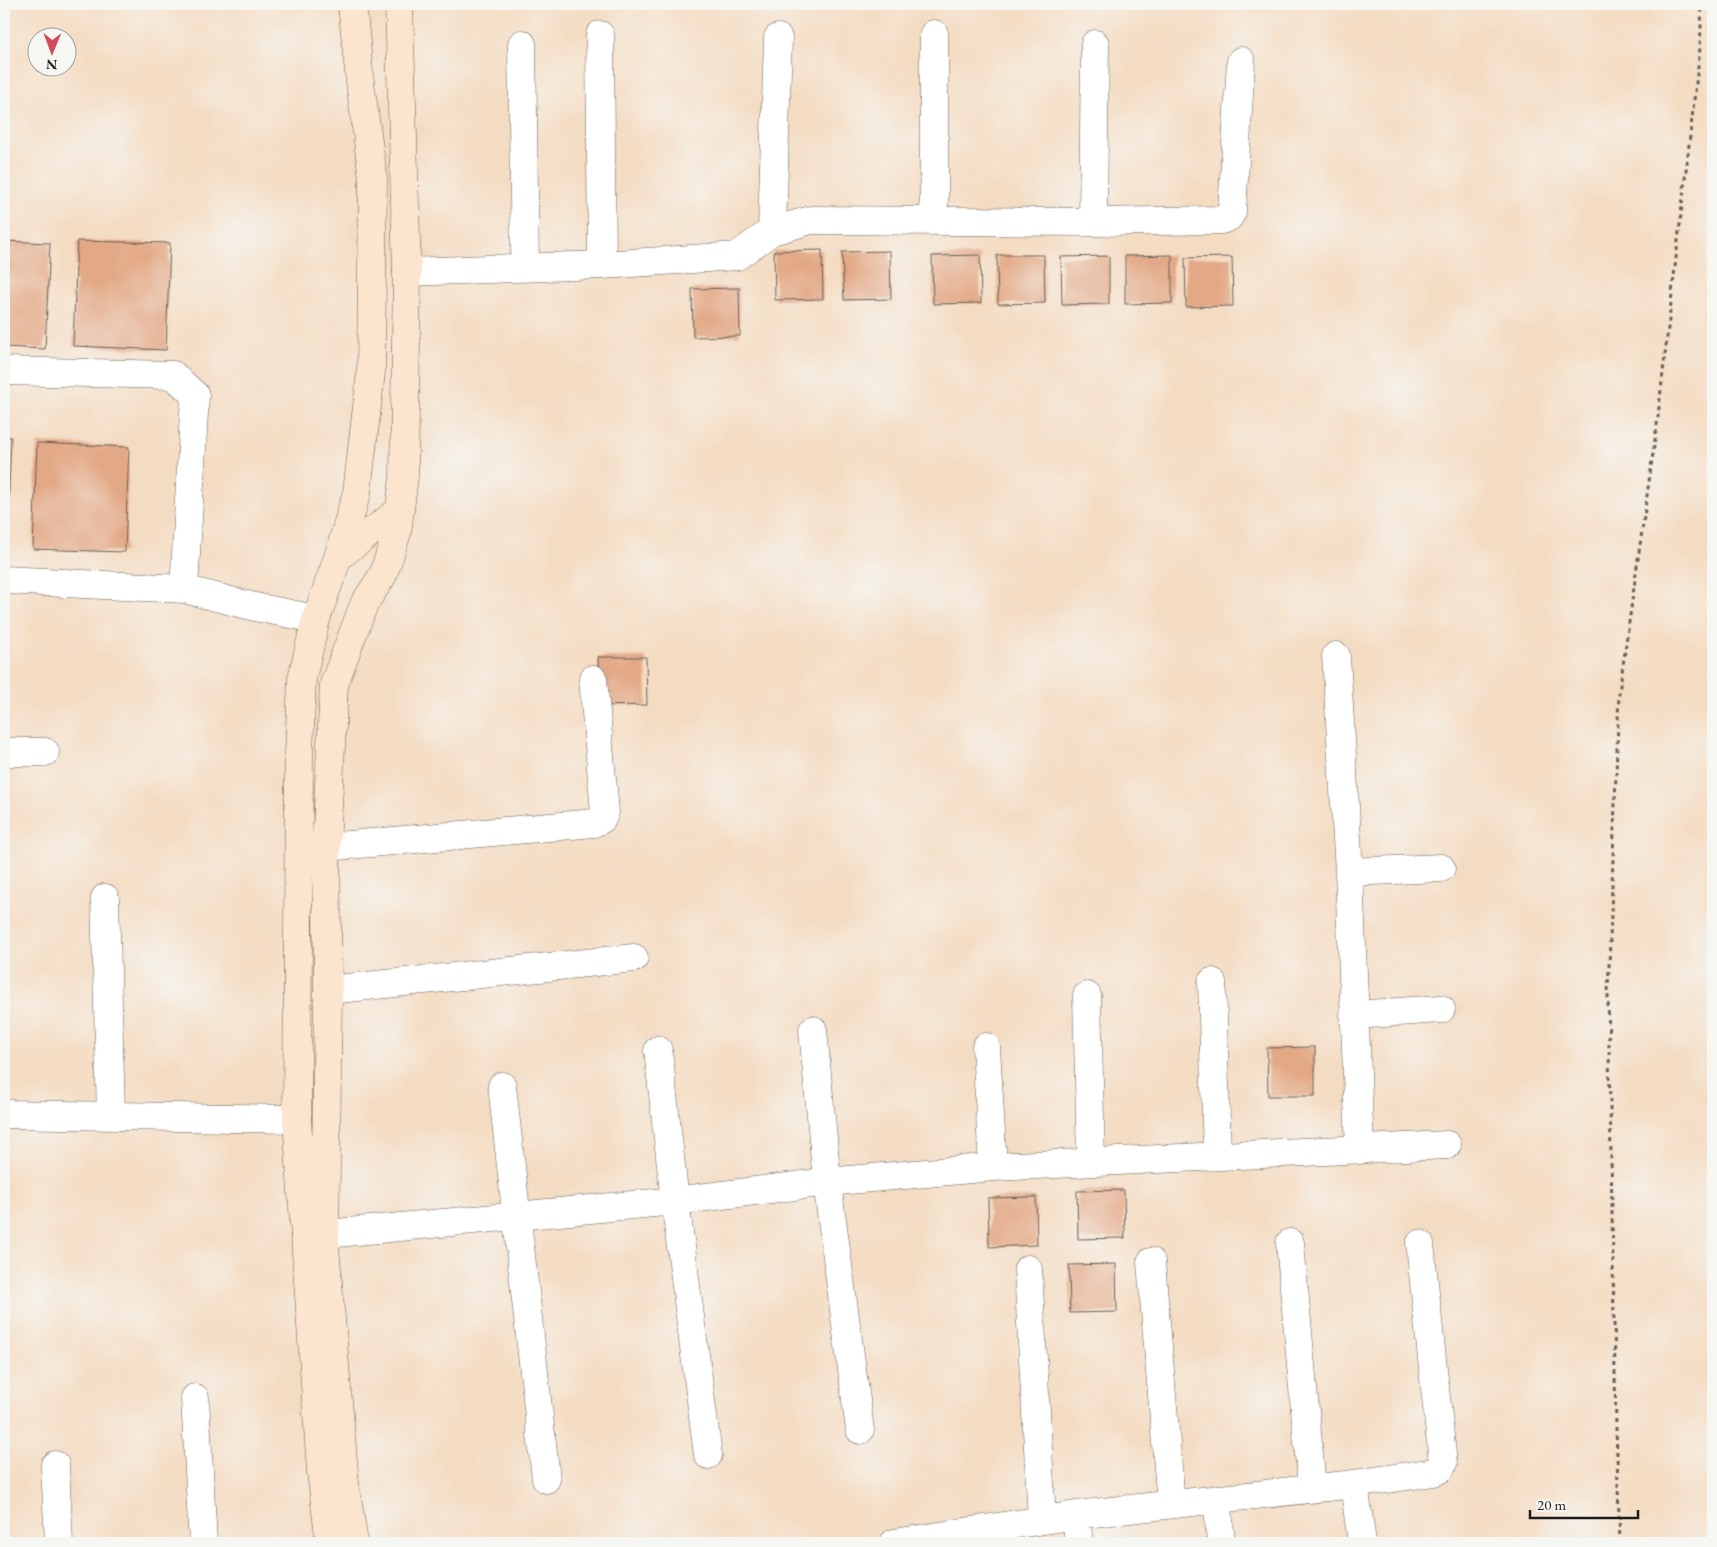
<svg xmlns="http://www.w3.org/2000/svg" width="1717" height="1547" font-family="'EB Garamond',serif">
<rect width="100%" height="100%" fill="#f6f6f2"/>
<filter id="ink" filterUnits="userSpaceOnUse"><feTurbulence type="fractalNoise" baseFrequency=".02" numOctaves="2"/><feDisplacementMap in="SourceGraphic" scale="10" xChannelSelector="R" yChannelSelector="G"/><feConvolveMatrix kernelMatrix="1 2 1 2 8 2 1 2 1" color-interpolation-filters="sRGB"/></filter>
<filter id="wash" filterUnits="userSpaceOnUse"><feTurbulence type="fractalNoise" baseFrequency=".0096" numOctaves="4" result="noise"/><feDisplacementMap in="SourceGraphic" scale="20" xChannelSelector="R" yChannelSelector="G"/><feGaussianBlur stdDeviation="1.12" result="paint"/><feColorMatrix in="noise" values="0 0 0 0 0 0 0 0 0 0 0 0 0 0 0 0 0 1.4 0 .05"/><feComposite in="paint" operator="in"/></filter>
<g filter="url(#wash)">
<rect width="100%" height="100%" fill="#f4dcc2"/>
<g id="blocks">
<!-- building -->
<path fill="#e3a885" d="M4 241 50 243 45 349 4 347Z
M77 241 170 243 166 350 73 346Z
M822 250 823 299 775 300 774 251Z
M890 251 891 299 844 300 842 252Z
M980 255 981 303 933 304 932 256Z
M997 255H1044L1045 303 998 304Z
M1172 255V303L1125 304V256Z
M1109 256V304L1062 305 1061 257Z
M1232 257 1233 306 1186 307 1185 258Z
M739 288 740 336 693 337 692 289Z
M4 437H11L7 543H4Z
M37 443 129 447 125 552 33 549Z
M598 657H646L647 705 600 706Z
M1315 1047V1096H1268L1267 1048Z
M1124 1190 1125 1238 1078 1239 1077 1191Z
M1036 1197 1037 1245 989 1247 988 1198Z
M1116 1264 1117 1312 1070 1313 1069 1265Z"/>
</g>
</g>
<g filter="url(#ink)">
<use href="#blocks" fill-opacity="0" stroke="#685f56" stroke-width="1"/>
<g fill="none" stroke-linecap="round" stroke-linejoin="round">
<defs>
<path id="street" d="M934 34V221
M600 35 602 265
M522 44 525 267
M1093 222 1095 44
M772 231 778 38
M407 272 602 265 737 256 772 231 811 220 1093 222 1222 220 1229 217 1232 212 1241 61
M4 371 173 375 195 395 184 589
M4 580 184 589 255 607 316 619
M1336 656 1349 872 1360 1150
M4 752H45
M326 847 594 823 602 819 605 812 593 679
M1349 872 1441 868
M105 898 111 1115
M1212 982 1217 1155
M328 990 634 958
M1087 996 1091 1161
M1354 1015 1441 1009
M813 1030 827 1182 860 1430
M986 1047 993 1167
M658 1050 675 1201 708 1455
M502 1086 546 1479
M4 1114 297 1119
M305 1236 675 1201 827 1182 993 1167 1447 1145
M1290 1243 1312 1488
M1151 1262 1171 1504
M1028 1269 1042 1520
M195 1398 203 1543
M55 1465 59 1543
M1354 1484 1362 1543
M1217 1499 1221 1543
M1076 1515 1079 1543
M894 1543 1076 1515 1354 1484 1434 1472 1440 1469 1443 1464 1420 1244"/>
<path id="secondary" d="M338 557 400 510
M330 1543 321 1472 297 1119 299 754 302 678 316 619 338 557 357 492 371 372 373 178 360 82 352 4
M354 1543 345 1484 325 1247 328 990 326 847 334 684 364 604 383 575 397 533 404 477 407 272 399 4"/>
</defs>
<!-- street casing -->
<use href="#street" stroke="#685f56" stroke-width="29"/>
<!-- secondary casing -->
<use href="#secondary" stroke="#685f56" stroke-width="29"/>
<!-- path -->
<path stroke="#685f56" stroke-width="3" stroke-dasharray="4 4" stroke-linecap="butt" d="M1620 1543 1616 1427 1608 995 1619 693 1657 425 1700 48 1702 4"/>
<!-- street -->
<use href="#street" stroke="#fff" stroke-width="28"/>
<!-- secondary -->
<use href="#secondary" stroke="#fbe5cf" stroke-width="28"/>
</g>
</g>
<!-- margin -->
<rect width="1717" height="1547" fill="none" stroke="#f6f6f2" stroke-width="20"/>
<!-- north arrow -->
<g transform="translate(52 52) rotate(181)"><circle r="24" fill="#f6f6f2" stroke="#9f9f9c"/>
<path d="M0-4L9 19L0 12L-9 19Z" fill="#d1495b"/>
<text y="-8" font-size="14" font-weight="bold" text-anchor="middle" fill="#1c1c1c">N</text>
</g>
<!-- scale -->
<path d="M1530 1510v8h108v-8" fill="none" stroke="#1c1c1c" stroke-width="2.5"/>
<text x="1537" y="1510" font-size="15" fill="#1c1c1c" stroke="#f6f6f2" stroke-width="4" paint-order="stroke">20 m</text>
</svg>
